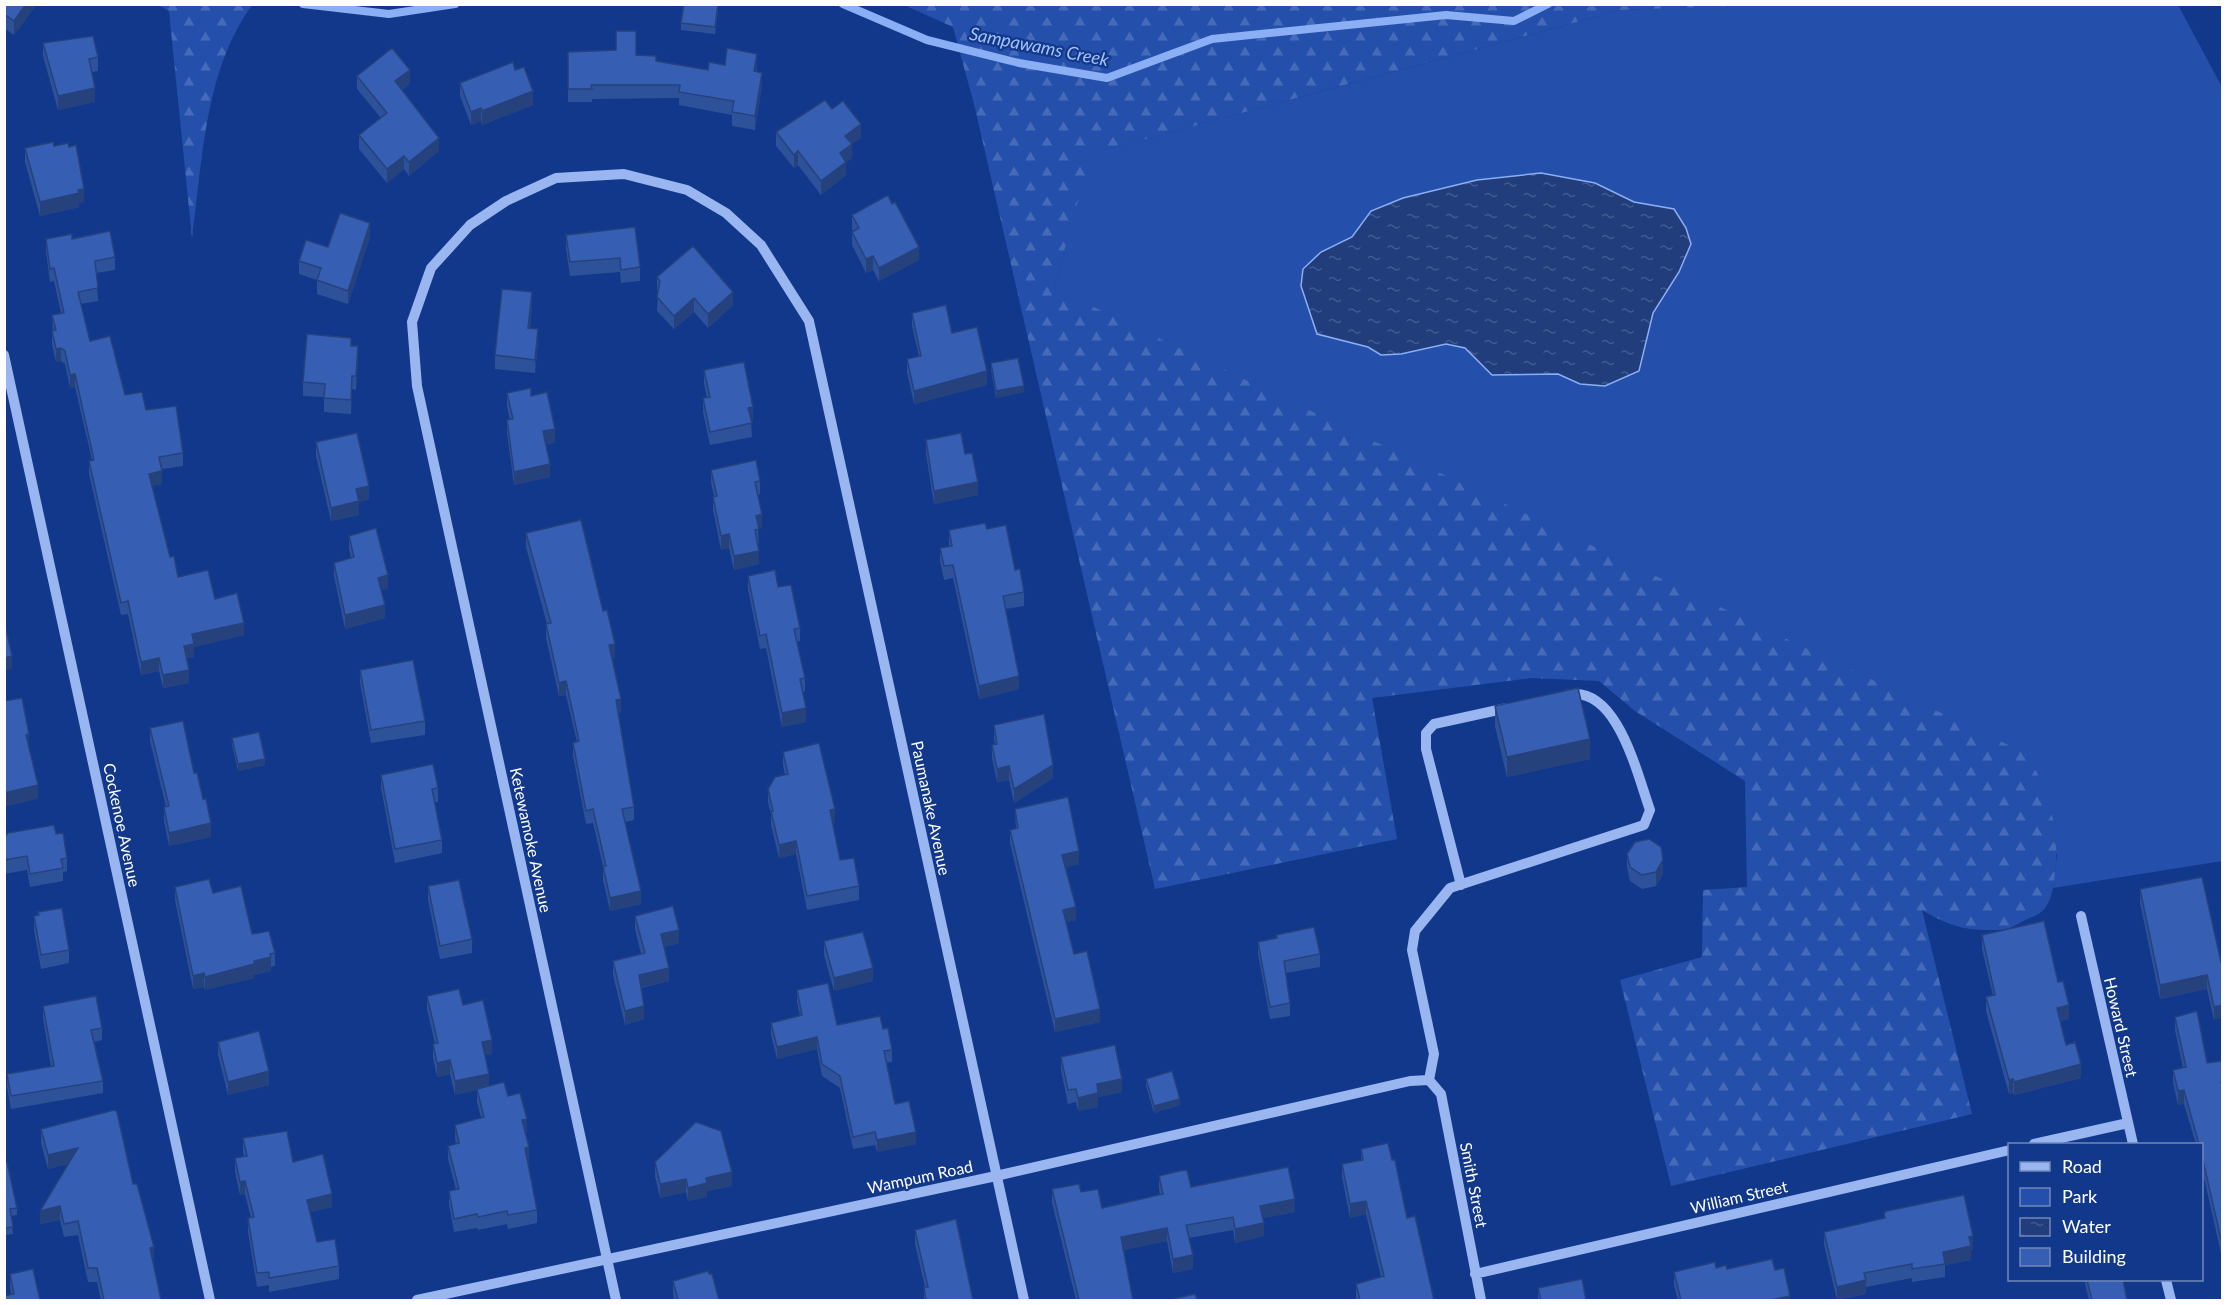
<svg xmlns="http://www.w3.org/2000/svg" width="2227" height="1305" font-family="Lato,sans-serif">
<defs>
<pattern id="forest-firs" width="22" height="20" patternUnits="userSpaceOnUse" patternTransform="scale(1.5)"><rect width="22" height="20" fill="#2450ab"/><path d="M5 1l3.5 6h-7zM16 11l3.5 6h-7z" fill="#456ab8"/></pattern>
<pattern id="water-ripples" width="26" height="14" patternUnits="userSpaceOnUse" patternTransform="scale(1.5)"><rect width="26" height="14" fill="#213d7b"/><path d="M2 4q2-2 4 0t4 0M15 11q2-2 4 0t4 0" fill="none" stroke="#425a8f"/></pattern>
</defs>
<rect width="100%" height="100%" fill="#12388b"/>
<!-- green -->
<path fill="#2450ab" d="M1762 4 2178 5 2222 87V861L2053 888 2057 854 1054 288 1090 154 1621 10Z"/>
<!-- forest -->
<path fill="url(#forest-firs)" d="M158 5H252C204 72 203 159 192 238L169 11Z
M904 5H1762L1621 10 1091 154 1054 288 2027 754C2049 792 2060 829 2055 873 2054 884 2052 899 2045 908 2040 915 2032 917 2025 920 2014 926 2009 930 1996 930 1965 931 1947 925 1922 910L1972 1114 1671 1186 1620 980 1702 957 1703 890 1747 887 1745 781 1635 711 1599 681 1531 678 1372 698 1397 839 1155 889 974 104 953 27Z"/>
<!-- water -->
<path fill="url(#water-ripples)" stroke="#8baff4" stroke-width="1.5" d="M1541 173 1595 183 1634 202 1674 209 1686 228 1691 244 1679 272 1653 313 1639 371 1605 386 1580 384 1558 374 1492 375 1465 348 1446 344 1401 354 1381 355 1368 347 1317 334 1301 286 1303 269 1321 252 1352 237 1371 211 1403 198 1477 180Z"/>
<g fill="none" stroke-linecap="round" stroke-linejoin="round">
<!-- stream -->
<path stroke="#8baff4" stroke-width="8" d="M303 4 389 14 455 4
M843 4 927 40 1019 63 1107 78 1212 39 1446 15 1514 21 1548 4"/>
<!-- minor -->
<path stroke="#99b6f1" stroke-width="10" d="M4 355 210 1300
M1461 885 1426 749V733L1434 724 1507 708
M2081 916 2133 1144
M1429 1080 1434 1054 1412 950 1415 931 1450 888 1644 825 1650 810C1637 774 1617 684 1567 695
M1429 1080 1441 1094 1481 1300
M2034 1144 2128 1123
M1475 1274 2010 1150
M2166 1280 2171 1300
M417 1300 996 1176 1410 1081 1429 1080
M616 1300 417 386 412 322 431 268 470 225 506 201 556 178 624 174 687 190 726 213 761 245 809 321 1024 1300"/>
</g>
<!-- wall -->
<path fill="#2e529a" d="M4 4H37L14 35 4 28Z
M718 11 715 34 681 30V23Z
M43 43 98 57V71L92 72 95 102 58 110 43 56Z
M568 52 636 55 656 61 708 70 725 65 757 67V72L762 86 755 130 732 126V115L679 105V98L592 99V102H568Z
M515 70 533 105 482 125 481 121 471 125 460 96V83Z
M357 76 410 83 402 90 439 151 409 176 404 169 387 183 359 149V135L381 118 357 89Z
M832 109 861 138 852 144V158L846 162V175L821 195 798 165 794 168 776 146V132Z
M54 146 84 202 79 203V207L40 216 25 162V148Z
M852 215 919 260 879 281 873 270 866 273 852 245V232L853 231 852 228Z
M566 235 640 267V281L621 283 620 272 570 276 566 249Z
M370 237 348 304 317 294V280L299 274V261L328 247Z
M46 239H72L115 257V270L96 273 98 301 81 304 90 341 125 395 146 410 183 453V466L162 469V484L152 486 170 557 178 577 215 599 244 635 194 647V657L186 658 189 683 163 688 159 671 141 675 128 614 121 615 89 474V461L92 460 75 387 70 388 65 364 61 361 56 362 52 344V331H53L52 315 61 313 54 281 50 282 46 252Z
M657 277 733 305 708 328 694 312 674 329 657 311 658 292 657 291Z
M532 306 530 328 538 342 535 373 495 369V355Z
M912 313 952 333 987 385 914 404 907 372V359L919 356 912 326Z
M351 346 358 360 356 390 352 389 351 414 324 412V397L303 396V382Z
M991 363 1024 392 996 398 991 370Z
M704 370 753 420 751 421 752 437 710 445 703 412V398H707L704 384Z
M507 393 531 396 555 443 546 444 550 477 514 485 507 433V420H510L507 407Z
M926 440 965 454 978 495 934 504 926 454Z
M316 442 369 499 359 502V515L331 521 316 456Z
M711 470 760 481V494L758 495 762 528 758 529 759 543H758L759 564 734 570 729 548 721 550 713 510V497L714 496 711 483Z
M987 529 1015 570 1024 592V606L1005 609 1019 689 979 699 953 578 944 580 940 561V548L949 546V530Z
M526 533 603 611 615 657 612 658 621 712 618 713 634 807V820L625 822 641 904 610 911 603 880V866L593 823 586 824 573 756V743L577 742 566 695 559 696 546 638V624H547L526 547Z
M349 536 388 589 381 590 385 618 345 629 334 576V563L351 558 349 549Z
M748 576 778 587 800 628V641L797 642 805 678V691L802 692 806 722 782 727 766 648 760 649 748 589Z
M360 670 425 721V735L371 743 360 683Z
M1495 706 1590 759 1507 777 1495 726Z
M994 725 1053 778 1014 803 1009 780 997 782 992 758V745L995 744 994 739Z
M150 728 194 773 203 799 211 837 169 846 164 821V807H166L150 741Z
M232 738 265 765 238 771 232 745Z
M783 752 835 823H833L840 860 859 886V900L807 910 796 854 779 858 771 825V815L768 802V789L785 775 783 765Z
M381 775 438 788V802H434L442 840V853L395 863 381 788Z
M1015 809 1079 864 1066 867 1076 920 1066 922 1074 954 1100 1022 1055 1032 1010 843V830L1016 829Z
M56 834 67 858V871L63 872V881L30 887 27 870 4 874V838Z
M1627 854 1663 874 1656 886 1642 889 1630 881 1627 867Z
M428 886 472 939V953L440 959 428 900Z
M175 887 213 893 252 934 275 953V966L271 967V971L254 975V978L205 990 204 987 193 989 175 900Z
M2140 889 2221 962 2214 1020 2207 989 2160 999 2140 903Z
M38 912 69 950V963L41 969 34 930V916L38 915Z
M635 916 679 943 664 947 669 981 641 988 644 1019 625 1025 613 975V961L641 954 635 929Z
M1276 935 1320 954V967L1286 973 1290 1003V1016L1270 1019 1258 954V942L1276 939Z
M1982 935 2058 982 2069 1019 2060 1021 2066 1045 2081 1078 2014 1095 2013 1093 2009 1094 1986 1011V997L1993 996 1982 949Z
M824 941 873 981 834 991 824 955Z
M797 990 837 1025 883 1029 892 1050V1062L886 1063 895 1104 916 1144 877 1152 875 1145 853 1149 840 1088 822 1076 817 1049 777 1059 771 1035V1023L800 1016 797 1002Z
M427 996 463 1005 492 1054 485 1055 489 1086 508 1096 527 1132 525 1133 529 1160 528 1161 537 1210V1223L508 1229 507 1224 478 1230 477 1228 454 1232 449 1205V1191L456 1190 448 1159V1146L456 1144 455 1138V1125L481 1118 477 1102V1090L455 1095 450 1074 437 1077 433 1058V1044H435L427 1009Z
M43 1006 102 1028V1040L94 1042 103 1081V1093L11 1109 7 1087V1074L51 1067 43 1018Z
M2175 1017 2207 1063 2223 1061V1262L2202 1169V1144H2196L2184 1104 2178 1105 2173 1083V1070L2183 1068 2175 1030Z
M218 1042 269 1085 228 1095 218 1055Z
M1061 1057 1122 1092 1098 1097V1107L1078 1111 1076 1102 1068 1104 1061 1070Z
M1146 1079 1180 1105 1154 1113 1146 1086Z
M41 1129 133 1184 154 1261H153L161 1300H101L97 1282H88L78 1235 64 1237 60 1220 40 1224 68 1164 48 1169 41 1143Z
M243 1138 293 1162 332 1207 310 1212 317 1242 339 1266V1279L269 1292V1285L257 1287 248 1232V1218H251L245 1194 240 1195 235 1172V1158L244 1157 243 1152Z
M1361 1149 1392 1160 1407 1218 1434 1300H1356V1284L1381 1277 1366 1214 1350 1218 1342 1177V1164L1361 1160Z
M4 1162 17 1208V1215L11 1216 13 1234 4 1235Z
M655 1162 732 1186 707 1191V1197L688 1201 686 1192 660 1198 655 1176Z
M1159 1176 1191 1187 1295 1212 1263 1218 1264 1236 1235 1243 1233 1230 1189 1238 1193 1269 1173 1273 1167 1241 1123 1250 1133 1300H1076L1052 1203V1189L1081 1192 1102 1208 1160 1195 1159 1189Z
M1884 1213 1973 1250H1971V1260L1945 1265V1277L1912 1282V1278L1866 1287V1294L1837 1300 1824 1245V1232L1884 1219Z
M915 1230 973 1300H924V1287H925L915 1244Z
M1716 1268 1775 1270 1790 1300H1678L1674 1286V1272Z
M10 1274 40 1300 11 1294 10 1287Z
M709 1274 719 1300H674L673 1294V1281Z
M2084 1280H2123L2127 1300H2089Z
M1538 1288 1586 1300H1538Z"/>
<!-- shaded-wall -->
<path fill="#26427d" d="M26 4H37L14 35V21Z
M757 54V67L754 85V71Z
M410 70V83L395 95V81Z
M762 73V86L755 130V116Z
M95 88V102L58 110V96Z
M533 91V105L482 125V111Z
M481 108V121L471 125V112Z
M861 124V138L852 144V158L840 167V153L845 136Z
M439 138V151L409 176V162Z
M798 151V165L794 168V155Z
M404 156V169L387 183V169Z
M846 162V175L821 195V181Z
M84 189V202L79 203V207L40 216V202Z
M370 223V237L348 304V291Z
M919 247V260L879 281V268Z
M873 256V270L866 273V259Z
M532 292V306L528 341V328Z
M733 292V305L708 328V314Z
M694 298V312L674 329V316Z
M538 329V342L535 373V360Z
M358 346V360L356 390V376Z
M61 348V361L56 362V349Z
M987 371V385L914 404V391Z
M75 374V387L70 388V375Z
M352 376V389L351 414V400Z
M1024 386V392L996 398V391Z
M753 407V420L748 421V408Z
M555 429V443L543 445V431Z
M550 464V477L514 485V472Z
M162 471V484L149 487V474Z
M978 482V495L934 504V491Z
M369 486V499L359 502V515L331 521V508L356 489Z
M762 514V528L756 529V516Z
M729 534V548L721 550V536Z
M759 551V564L734 570V556Z
M388 575V589L378 591V578Z
M385 605V618L345 629V615Z
M244 623V635L194 647V657L184 659V646L192 634Z
M615 644V657L609 658V645Z
M12 656V669L4 671V658Z
M159 658V671L141 675V662Z
M189 670V683L163 688V675Z
M1019 676V689L979 699V686Z
M566 681V695L559 696V683Z
M621 699V712L616 713V700Z
M806 708V722L782 727V713Z
M29 734V748L26 735Z
M1590 739V759L1507 777V757Z
M265 759V765L238 771V764Z
M1053 765V778L1014 803V789Z
M1009 766V780L997 782V769Z
M38 785V799L4 807V793Z
M835 809V823L830 824V810Z
M211 823V837L169 846V833Z
M796 841V854L779 858V845Z
M1079 851V864L1062 868V855Z
M1663 860V874L1656 886V872Z
M641 891V904L610 911V898Z
M1076 907V920L1063 923V910Z
M679 930V943L661 948V934Z
M271 957V971L254 975V978L205 990V977Z
M669 968V981L639 988V975Z
M873 968V981L834 991V978Z
M204 973V987L193 989V976Z
M2207 975V989L2160 999V985Z
M2069 1005V1019L2057 1021V1008Z
M2223 1005V1018L2214 1020V1007Z
M644 1006V1019L625 1025V1011Z
M1100 1009V1022L1055 1032V1019Z
M817 1037V1049L777 1059V1047Z
M492 1040V1054L482 1056V1042Z
M450 1060V1074L437 1077V1063Z
M2081 1064V1078L2014 1095V1082Z
M269 1071V1085L228 1095V1082Z
M489 1074V1088L455 1095V1081Z
M1122 1079V1092L1098 1097V1107L1078 1111V1098L1097 1084Z
M2013 1079V1093L2009 1094V1080Z
M2184 1090V1104L2178 1105V1091Z
M1180 1099V1105L1154 1113V1106Z
M527 1119V1132L522 1133V1120Z
M916 1132V1144L877 1152V1140Z
M529 1147V1160L525 1161V1148Z
M78 1148V1162L48 1169V1155Z
M732 1172V1186L707 1191V1197L688 1201V1188L706 1178Z
M686 1179V1192L660 1198V1184Z
M245 1181V1194L240 1195V1182Z
M332 1194V1207L307 1213V1200Z
M1295 1199V1212L1260 1219V1206Z
M1366 1201V1214L1350 1218V1204Z
M60 1206V1220L40 1224V1211Z
M1264 1223V1236L1235 1243V1229Z
M1167 1228V1241L1121 1251V1237Z
M1973 1236V1250H1971V1260L1945 1265 1943 1252 1969 1237Z
M154 1247V1261L150 1262V1248Z
M1193 1255V1269L1173 1273V1259Z
M1866 1280V1294L1837 1300V1287Z
M1790 1296V1300H1771Z"/>
<!-- building -->
<path fill="#365fb3" stroke="#26427d" stroke-width="1.5" d="M4 4H26L14 21 4 14Z
M684 4H718L715 27 681 23Z
M616 31H636V55L656 56V61L708 70 709 62 725 65 727 48 757 54 754 71 762 73 755 116 732 112 734 101 679 92 680 85H591L592 89H568V52L616 50Z
M93 36 98 57 89 59 95 88 58 96 43 43Z
M392 48 410 70 395 81 439 138 409 162 404 156 387 169 359 135 387 113 357 76Z
M513 62 515 70 524 67 533 91 482 111 481 108 471 112 460 83Z
M825 100 832 109 843 101 861 124 845 136 852 144 840 153 846 162 821 181 798 151 794 155 776 132Z
M53 142 54 146 68 143 69 147 76 145 84 189 78 190 79 193 40 202 25 148Z
M888 195 892 204 895 202 919 247 879 268 873 256 866 259 852 232 859 228 852 215Z
M340 213 370 223 348 291 317 280 321 268 299 261 306 240 328 247Z
M635 227 640 267 621 270 620 258 570 262 566 235Z
M110 231 115 257 95 261 98 288 78 292 90 341 110 336 125 395 142 392 146 410 176 406 183 453 159 457 162 471 149 474 170 557 174 556 178 577 208 570 215 599 237 593 244 623 192 634 194 644 184 646 189 670 163 675 159 658 141 662 128 601 121 603 89 461 94 460 75 374 70 375 65 351 61 348 56 349 52 331 56 330 52 315 64 313 54 268 50 269 46 239 72 234V239Z
M693 246 733 292 708 314 694 298 674 316 657 297 660 281 657 277Z
M502 289 532 292 528 328 538 329 535 360 495 355Z
M946 305 952 333 977 327 987 371 914 391 907 359 921 356 912 313Z
M307 334 351 338V346H358L356 376H352L351 400 324 398 325 384 303 382Z
M1018 358 1024 386 996 391 991 363Z
M744 362 753 407 748 408 752 423 710 432 703 398 710 397 704 370Z
M531 388V396L547 392 555 429 543 431 550 464 514 472 507 420 513 419 507 393Z
M357 433 369 486 356 489 359 501 331 508 316 442Z
M961 433 965 454 972 453 978 482 934 491 926 440Z
M756 460 760 481 755 482 762 514 756 516 759 529 755 530 759 551 734 556 729 534 721 536 713 497 717 496 711 470Z
M581 520 603 611 607 610 615 644 609 645 621 699 616 700 634 807 622 809 641 891 610 898 603 866H606L593 809 586 811 573 743 579 741 566 681 559 683 546 624 551 623 526 533Z
M985 523 987 529 1006 525 1015 570 1020 569 1024 592 1003 596 1019 676 979 686 953 565 944 566 940 548 952 546 949 530Z
M376 528 388 575 378 578 385 605 345 615 334 563 354 557 349 536Z
M775 570 778 587 791 585 800 628 794 629 805 678 800 679 806 708 782 713 766 634 760 636 748 576Z
M4 620 12 656 4 658Z
M413 660 425 721 371 730 360 670Z
M1578 688 1590 739 1507 757 1495 706Z
M22 698 29 734 26 735 38 785 4 793V701Z
M1044 714 1053 765 1014 789 1009 766 997 769 992 745 997 744 994 725Z
M183 721 194 773 197 772 203 799H206L211 823 169 833 164 807 169 806 150 728Z
M259 732 265 759 238 764 232 738Z
M819 743 835 809 830 810 840 860 854 858 859 886 807 896 796 841 779 845 771 811H773L768 789 775 777 788 774 783 752Z
M433 764 438 788 432 789 442 840 395 849 381 775Z
M1068 797 1079 851 1062 855 1076 907 1063 910 1074 954 1087 951 1100 1009 1055 1019 1010 830 1018 828 1015 809Z
M54 825 56 834 63 833 67 858 61 859 63 868 30 874 27 856 4 860V838L8 833Z
M1649 839 1661 847 1663 860 1656 872 1642 875 1630 867 1627 854 1635 842Z
M2202 877 2221 962 2223 961V1005L2214 1007 2207 975 2160 985 2140 889Z
M209 879 213 893 241 886 252 934 269 931 275 953 270 954 271 957 254 961V964L205 977 204 973 193 976 175 887Z
M459 880 472 939 440 946 428 886Z
M673 906 679 930 661 934 669 968 639 975 644 1006 625 1011 613 961 645 953 635 916Z
M62 908 69 950 41 955 34 916 39 915 38 912Z
M2044 921 2058 982 2063 981 2069 1005 2057 1008 2066 1045 2075 1042 2081 1064 2014 1082 2013 1079 2009 1080 1986 997 1995 995 1982 935Z
M1314 927 1320 954 1284 961 1290 1003 1270 1007 1258 942 1277 938 1276 935Z
M863 932 873 968 834 978 824 941Z
M828 983 837 1025 880 1016 883 1029 888 1028 892 1050 884 1051 895 1104 909 1101 916 1132 877 1140 875 1132 853 1137 840 1076 822 1064 817 1037 777 1047 771 1023 802 1015 797 990Z
M459 989 463 1005 483 1000 492 1040 482 1042 489 1074 455 1081 450 1060 437 1063 433 1044 438 1043 427 996Z
M96 996 102 1028 91 1030 103 1081 11 1096 7 1074 54 1066 43 1006Z
M2197 1011 2207 1063 2223 1061V1082H2221L2223 1088V1248L2202 1156V1144H2199L2184 1090 2178 1091 2173 1070 2186 1067 2175 1017Z
M259 1031 269 1071 228 1082 218 1042Z
M1115 1045 1122 1079 1097 1084 1098 1093 1078 1098 1076 1089 1068 1090 1061 1057Z
M1172 1071 1180 1099 1154 1106 1146 1079Z
M504 1082 508 1096 520 1093 527 1119 522 1120 529 1147 525 1148 537 1210 508 1215 507 1211 478 1217 477 1214 454 1219 449 1191 459 1189 448 1146 459 1143 455 1125 484 1117 477 1089Z
M114 1110 117 1112 133 1184H137L154 1247 150 1248 161 1300H104L97 1268H88L78 1221 64 1224 60 1206 40 1211 78 1148 48 1155 41 1129Z
M696 1122 721 1131 732 1172 706 1178 707 1183 688 1188 686 1179 660 1184 655 1162Z
M287 1131 293 1162 323 1154 332 1194 307 1200 317 1242 335 1239 339 1266 269 1278V1272L257 1273 248 1218 254 1217 245 1181 240 1182 235 1158 247 1156 243 1138Z
M1388 1143 1392 1160H1395L1407 1218 1415 1216 1434 1300H1360L1356 1284 1384 1276 1366 1201 1350 1204 1342 1164 1363 1160 1361 1149Z
M4 1162H7L17 1208 10 1209 13 1227 4 1228Z
M1288 1167 1295 1199 1260 1206 1264 1223 1235 1229 1233 1217 1186 1225 1193 1255 1173 1259 1167 1228 1121 1237 1133 1300H1079L1052 1189 1079 1184 1081 1192 1098 1189 1102 1208 1163 1194 1159 1176 1179 1171 1187 1170 1191 1187Z
M1964 1195 1973 1236 1969 1237 1971 1246 1943 1252 1945 1264 1912 1269V1264L1864 1273 1866 1280 1837 1287 1824 1232 1885 1218 1884 1213 1887 1211Z
M956 1219 973 1300H926L924 1287H928L915 1230Z
M1772 1259 1775 1270 1784 1268 1790 1296 1771 1300H1681L1674 1272 1715 1262 1716 1268 1726 1265 1727 1269Z
M33 1269 40 1300H4V1296L14 1294 10 1274Z
M708 1271 709 1274H712L719 1300H678L673 1281Z
M1582 1279 1586 1300H1541L1538 1288Z
M2087 1280H2123L2127 1300H2092Z
M1195 1294 1197 1300H1173V1299Z"/>
<g text-anchor="middle" stroke-width="4.5" stroke-linejoin="round" paint-order="stroke">
<!-- street labels -->
<g font-size="16" fill="#fff" stroke="#12388b">
<text transform="translate(931 808) rotate(78)" y="6">Paumanake Avenue</text>
<text transform="translate(122 825) rotate(78)" y="6">Cockenoe Avenue</text>
<text transform="translate(531 840) rotate(78)" y="6">Ketewamoke Avenue</text>
<text transform="translate(2121 1027) rotate(77)" y="6">Howard Street</text>
<text transform="translate(920 1177) rotate(-12)" y="6">Wampum Road</text>
<text transform="translate(1474 1185) rotate(79)" y="6">Smith Street</text>
<text transform="translate(1739 1197) rotate(-13)" y="6">William Street</text>
</g>
<!-- water labels -->
<g font-size="18" font-style="italic" fill="#a5c1f8" stroke="#12388b">
<text transform="translate(1039 47) rotate(11)" y="6">Sampawams Creek</text>
</g>
</g>
<!-- border -->
<rect width="2227" height="1305" fill="none" stroke="#ffffff" stroke-width="12"/>
<!-- legend -->
<rect x="2008" y="1143" width="195" height="138" fill="#12388b" stroke="#7188b9" stroke-width="1.5"/>
<rect x="2020" y="1162" width="30" height="9" fill="#99b6f1" stroke="#7188b9" stroke-width="1.5"/>
<text x="2062" y="1173" font-size="18" fill="#ffffff">Road</text>
<rect x="2020" y="1188" width="30" height="18" fill="#2450ab" stroke="#7188b9" stroke-width="1.5"/>
<text x="2062" y="1203" font-size="18" fill="#ffffff">Park</text>
<rect x="2020" y="1218" width="30" height="18" fill="url(#water-ripples)" stroke="#7188b9" stroke-width="1.5"/>
<text x="2062" y="1233" font-size="18" fill="#ffffff">Water</text>
<rect x="2020" y="1248" width="30" height="18" fill="#365fb3" stroke="#7188b9" stroke-width="1.5"/>
<text x="2062" y="1263" font-size="18" fill="#ffffff">Building</text>
</svg>
